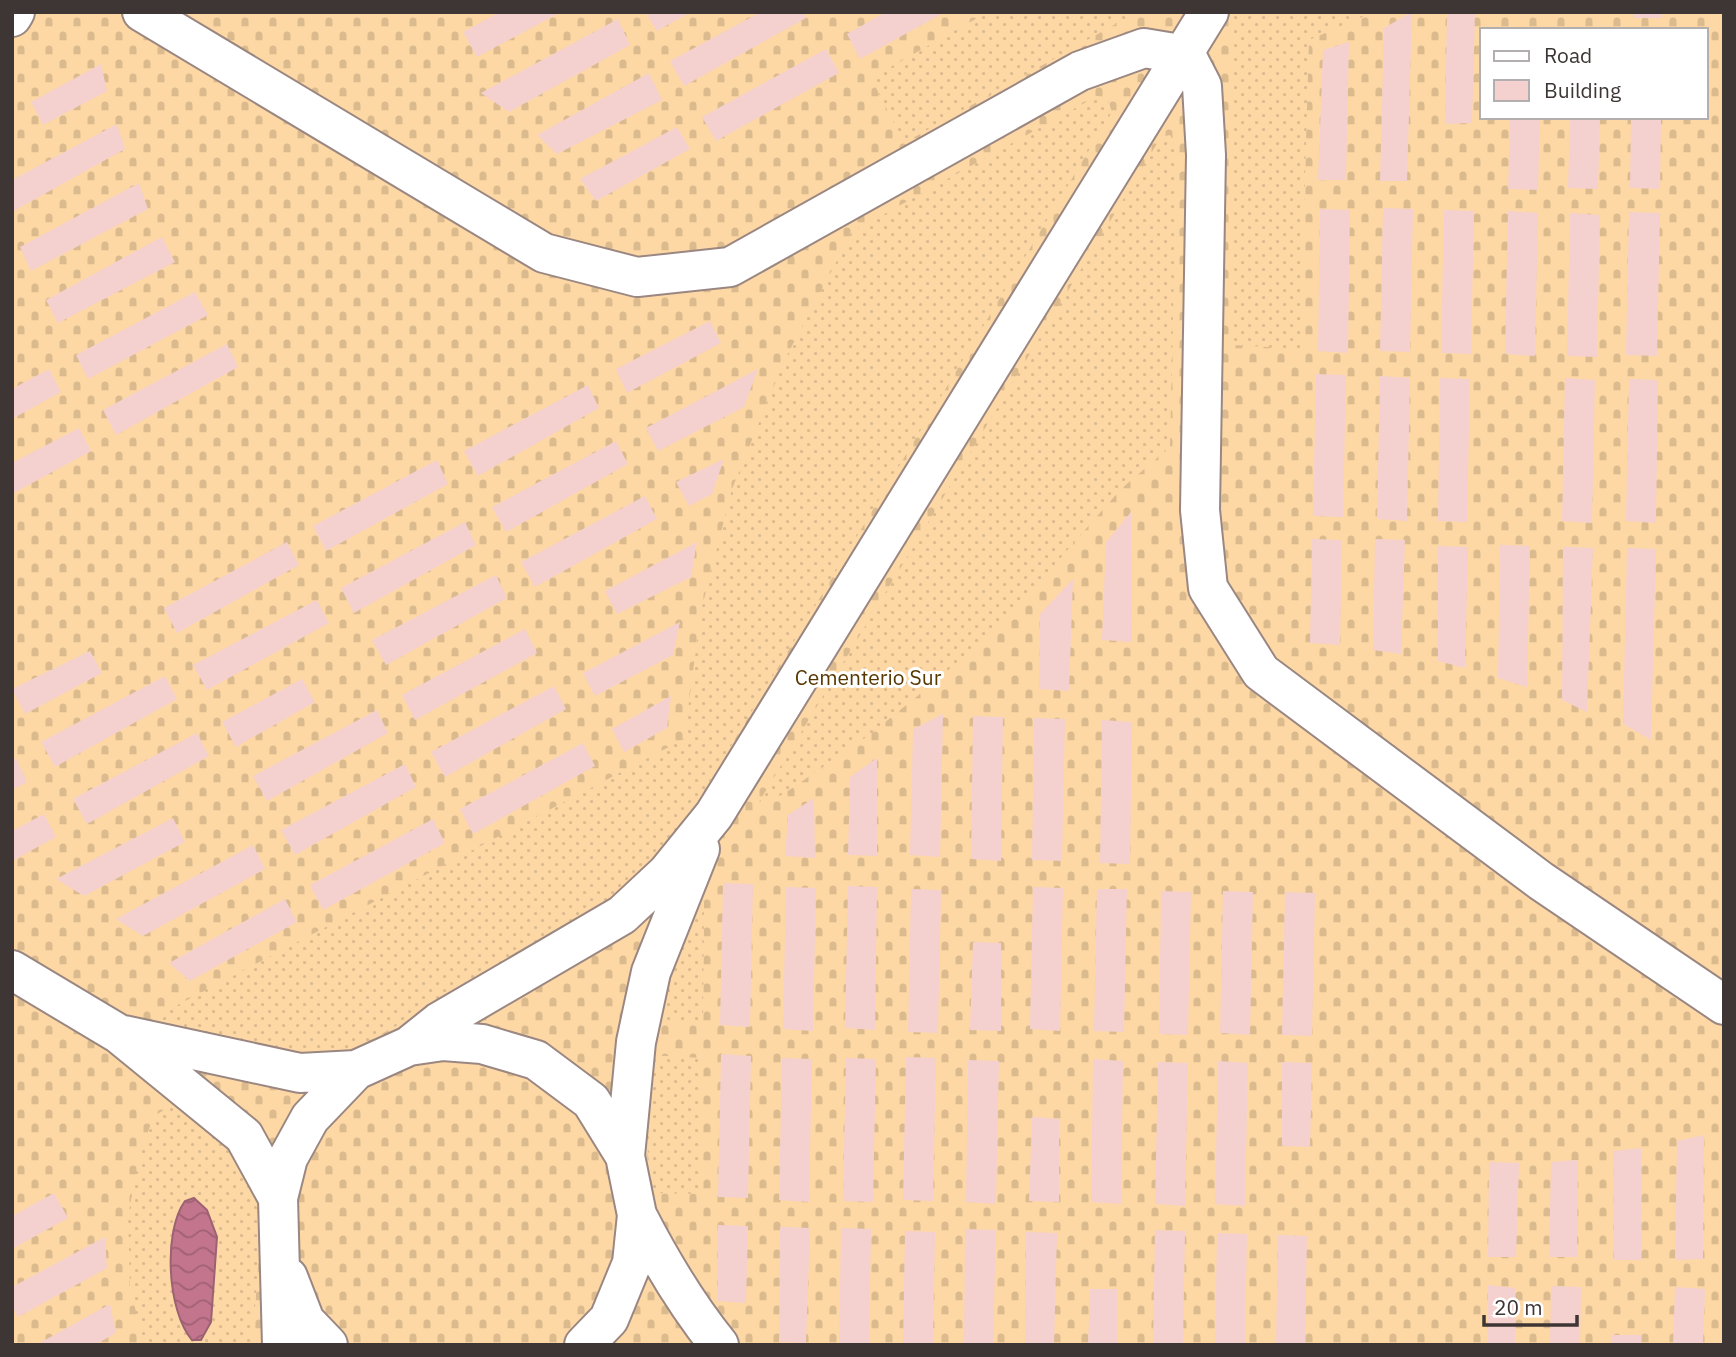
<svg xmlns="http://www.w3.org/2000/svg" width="1736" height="1357" font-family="'IBM Plex Sans',sans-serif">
<defs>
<pattern id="cemetery-stones" width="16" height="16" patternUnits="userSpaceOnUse" patternTransform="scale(1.75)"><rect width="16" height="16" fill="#fed8a4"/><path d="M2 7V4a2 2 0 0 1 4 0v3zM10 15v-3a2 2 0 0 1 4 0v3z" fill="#dbba8e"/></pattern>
<pattern id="garden-dots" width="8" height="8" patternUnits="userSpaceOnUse" patternTransform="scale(1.75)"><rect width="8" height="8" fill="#fed8a4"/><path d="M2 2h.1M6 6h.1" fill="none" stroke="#dbba8e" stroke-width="1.8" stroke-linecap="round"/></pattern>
<pattern id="water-waves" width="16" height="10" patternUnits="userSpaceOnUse" patternTransform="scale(1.75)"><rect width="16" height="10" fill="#c3758d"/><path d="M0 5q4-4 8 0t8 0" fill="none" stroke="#a06174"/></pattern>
</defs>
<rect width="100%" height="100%" fill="#fee9e3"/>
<!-- cemetery -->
<path fill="url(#cemetery-stones)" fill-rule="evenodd" d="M12 12H1724V1345H12ZM1482 30H1706V117H1482Z"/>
<!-- garden -->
<path fill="url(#garden-dots)" d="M988 12H1137L904 143 871 78Z
M1233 12H1374L1309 40 1300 349 1232 345 1230 17Z
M1097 96 1108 100 1112 112 690 814 645 872 594 916 494 974 353 1049 322 1056 247 1045 149 1020 684 739 701 611 732 489 784 361 852 232Z
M1170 135 1177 145 1170 447 1121 489 1020 604 941 677 868 736 782 795 759 802 1161 137Z
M704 900 703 1024H651L689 927Z
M647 1055 701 1058 699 1194 654 1193C645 1146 643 1103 647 1055Z
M169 1107C190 1107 204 1120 217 1136 231 1153 247 1174 254 1195 265 1229 254 1307 252 1345H144L130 1287 128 1216 140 1152 154 1116Z"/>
<!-- water -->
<path fill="url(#water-waves)" stroke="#9b6272" stroke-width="2" d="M194 1198 207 1210 217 1237 211 1322 201 1340H192C167 1311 163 1231 185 1201Z"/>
<!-- building -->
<path fill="#f4d0cf" d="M500 12H561L477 57 463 32Z
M645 12H691L657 31Z
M761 12H803L806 18 684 86 670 61Z
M886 12H945L860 59 847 34Z
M1412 12 1407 181H1380L1384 28Z
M1447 12H1475L1472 123 1445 124Z
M1634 12H1661V18H1633Z
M618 19 630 45 509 112 481 93Z
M1349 42 1346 180H1318L1323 50Z
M826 49 839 73 716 141 702 117Z
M101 64 107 91 43 125 31 102Z
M649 73 662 100 557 154 537 135Z
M1510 117H1540L1538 190 1508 189Z
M1570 117H1600L1598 189 1568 188Z
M1631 117H1661L1660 189 1630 188Z
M117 124 125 149 12 212V180Z
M677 127 690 149 596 201 580 179Z
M139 183 148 209 31 271 20 247Z
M1383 208 1413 209 1410 352 1380 351Z
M1320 209 1350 210 1348 353 1318 351Z
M1444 210 1474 211 1471 354 1441 353Z
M1508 211 1538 213 1535 356 1505 354Z
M1629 212 1660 213 1657 356 1626 355Z
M1570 213 1600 215 1597 357 1567 356Z
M162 237 175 262 58 323 46 300Z
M195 292 208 315 88 379 76 355Z
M710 321 721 343 627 393 616 369Z
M227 344 238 367 116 435 103 410Z
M49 369 61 392 12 419V389Z
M758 369 744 407 658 451 646 428Z
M1316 374 1346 375 1343 517 1313 516Z
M1380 376 1410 378 1407 521 1377 519Z
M1440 378 1470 379 1467 522 1438 521Z
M1565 378 1595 380 1592 523 1562 521Z
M1629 379 1658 380 1656 523 1626 521Z
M588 385 599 408 478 476 464 451Z
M79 428 91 451 12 494V463Z
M616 441 628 464 506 532 492 507Z
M724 459 712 494 689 506 676 482Z
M437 460 448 484 326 551 313 526Z
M645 496 657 519 535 587 521 562Z
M1131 512 1132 642 1102 640 1106 542Z
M465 522 476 545 354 613 341 588Z
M1312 539 1342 540 1340 645 1310 643Z
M1375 539 1405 540 1401 654 1373 650Z
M287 542 299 565 177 633 164 608Z
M697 542 691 577 617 614 605 591Z
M1500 545 1530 546 1527 687 1498 678Z
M1438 546 1468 547 1465 668 1438 661Z
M1563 547 1593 548 1587 712 1562 700Z
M1627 548 1656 549 1651 740 1623 724Z
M496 575 507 598 386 665 372 640Z
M1073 579 1069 691 1039 689 1040 614Z
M317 600 329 623 207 690 193 665Z
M680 622 673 655 595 696 583 673Z
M525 629 537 653 415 720 402 695Z
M90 651 102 673 25 714 12 689Z
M165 676 177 699 55 767 41 742Z
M302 679 315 702 236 747 222 722Z
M554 686 566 709 445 777 431 752Z
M671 696 667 728 624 752 612 729Z
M377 710 388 733 267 801 253 776Z
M943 714 940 857 910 855 913 729Z
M973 716 1003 717 1001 861 971 859Z
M1034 718 1065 719 1062 861 1032 860Z
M1102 720 1132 722 1130 864 1100 863Z
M197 733 209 756 87 824 73 799Z
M583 743 595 766 473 834 460 809Z
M16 758 27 782 12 790V760Z
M877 758V856L848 855 850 777Z
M405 764 416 787 295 855 281 830Z
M814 798 815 858 785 856 788 815Z
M44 814 56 837 12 861V831Z
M173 818 185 842 84 896 56 879Z
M433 819 445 843 323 910 310 885Z
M253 845 265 869 143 936 116 919Z
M723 883 753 884 750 1027 720 1025Z
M848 886 877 887 875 1030 845 1028Z
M786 887 816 888 813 1031 783 1029Z
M1033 887 1063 888 1060 1031 1030 1029Z
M911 889 941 890 938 1033 908 1032Z
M1097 889H1127L1124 1032 1094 1031Z
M1161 891 1191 892 1188 1035 1159 1034Z
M1223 891 1253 892 1250 1035 1220 1033Z
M1285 892 1315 893 1312 1036 1282 1035Z
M285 899 297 922 190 981 169 963Z
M973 942 1001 943V1031L970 1030Z
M721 1054 751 1056 748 1198 718 1197Z
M906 1057 936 1058 933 1201 903 1200Z
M782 1058 812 1059 809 1202 779 1200Z
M846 1058 876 1059 873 1202 843 1201Z
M1093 1059 1123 1061 1121 1204 1091 1202Z
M968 1060 999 1061 996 1204 966 1202Z
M1218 1061 1248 1063 1245 1206 1215 1204Z
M1158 1062 1188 1063 1185 1206 1155 1204Z
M1282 1062 1312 1063 1310 1147 1282 1146Z
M1032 1117 1059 1119V1202L1029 1201Z
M1704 1135 1703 1259 1675 1260 1677 1141Z
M1641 1148V1260H1614L1613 1151Z
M1578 1160 1577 1257H1549L1551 1162Z
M1489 1162 1519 1163 1516 1257H1488Z
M54 1193 68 1218 12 1249V1216Z
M718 1225 748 1226 746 1303 718 1301Z
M780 1227 810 1228 806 1343 779 1342Z
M841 1228 871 1229 869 1345H839Z
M965 1229 996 1230 993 1345H964Z
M1155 1230 1185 1231 1183 1345H1153Z
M905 1231 935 1232 933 1345H903Z
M1026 1232 1057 1233 1054 1345H1025Z
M1217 1233 1247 1234 1245 1345H1215Z
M1278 1235 1307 1236 1305 1345H1276Z
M105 1237 107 1268 18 1317 12 1307V1287Z
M1488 1285 1515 1288V1345H1488Z
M1551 1286 1581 1287 1580 1345H1550Z
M1675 1287 1705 1289 1703 1345H1673Z
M1090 1289H1117V1345H1088Z
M110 1304 116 1333 95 1345H36Z
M1612 1335H1641V1345H1612Z"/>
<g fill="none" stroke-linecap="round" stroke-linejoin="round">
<defs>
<path id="minor" d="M142 12 544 253 637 277 730 267 1080 71 1144 48 1186 55 1202 86 1206 155 1200 510 1208 588 1261 672 1541 881 1724 1005
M12 17 15 12
M12 970 119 1034 244 1136 278 1198
M124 1035 300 1073 356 1070
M409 1046 443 1041 482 1044 536 1060 591 1101 625 1156
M637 1215C661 1262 686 1304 719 1345
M288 1277 305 1321 328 1345
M282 1345 278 1198 288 1158 310 1118 356 1070 409 1046 439 1022 622 915 667 873 714 815 1209 12
M584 1345 609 1319 632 1263 637 1215 625 1156 636 1042 651 972 700 849"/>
</defs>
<!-- minor casing -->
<use href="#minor" stroke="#9a8782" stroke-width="42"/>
<!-- minor -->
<use href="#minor" stroke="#fff" stroke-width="38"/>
</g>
<g text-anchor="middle" stroke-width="6" stroke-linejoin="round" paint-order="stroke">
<!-- park labels -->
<g font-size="21" fill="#573800" stroke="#fff">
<text x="868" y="685">Cementerio Sur</text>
</g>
</g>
<!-- border -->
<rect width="1736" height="1357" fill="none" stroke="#3e3634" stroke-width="28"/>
<!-- legend -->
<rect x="1480" y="28" width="228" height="91" fill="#ffffff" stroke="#b2afae" stroke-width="2"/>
<rect x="1494" y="51" width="35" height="10" fill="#ffffff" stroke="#b2afae" stroke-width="2"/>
<text x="1544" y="63" font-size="21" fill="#3e3634">Road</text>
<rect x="1494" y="80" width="35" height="21" fill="#f4d0cf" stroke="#b2afae" stroke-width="2"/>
<text x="1544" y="98" font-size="21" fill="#3e3634">Building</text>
<!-- scale -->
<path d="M1484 1315v10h93v-10" fill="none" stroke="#3e3634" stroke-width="3.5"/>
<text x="1494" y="1315" font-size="21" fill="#3e3634" stroke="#ffffff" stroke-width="5" paint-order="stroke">20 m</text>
</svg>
